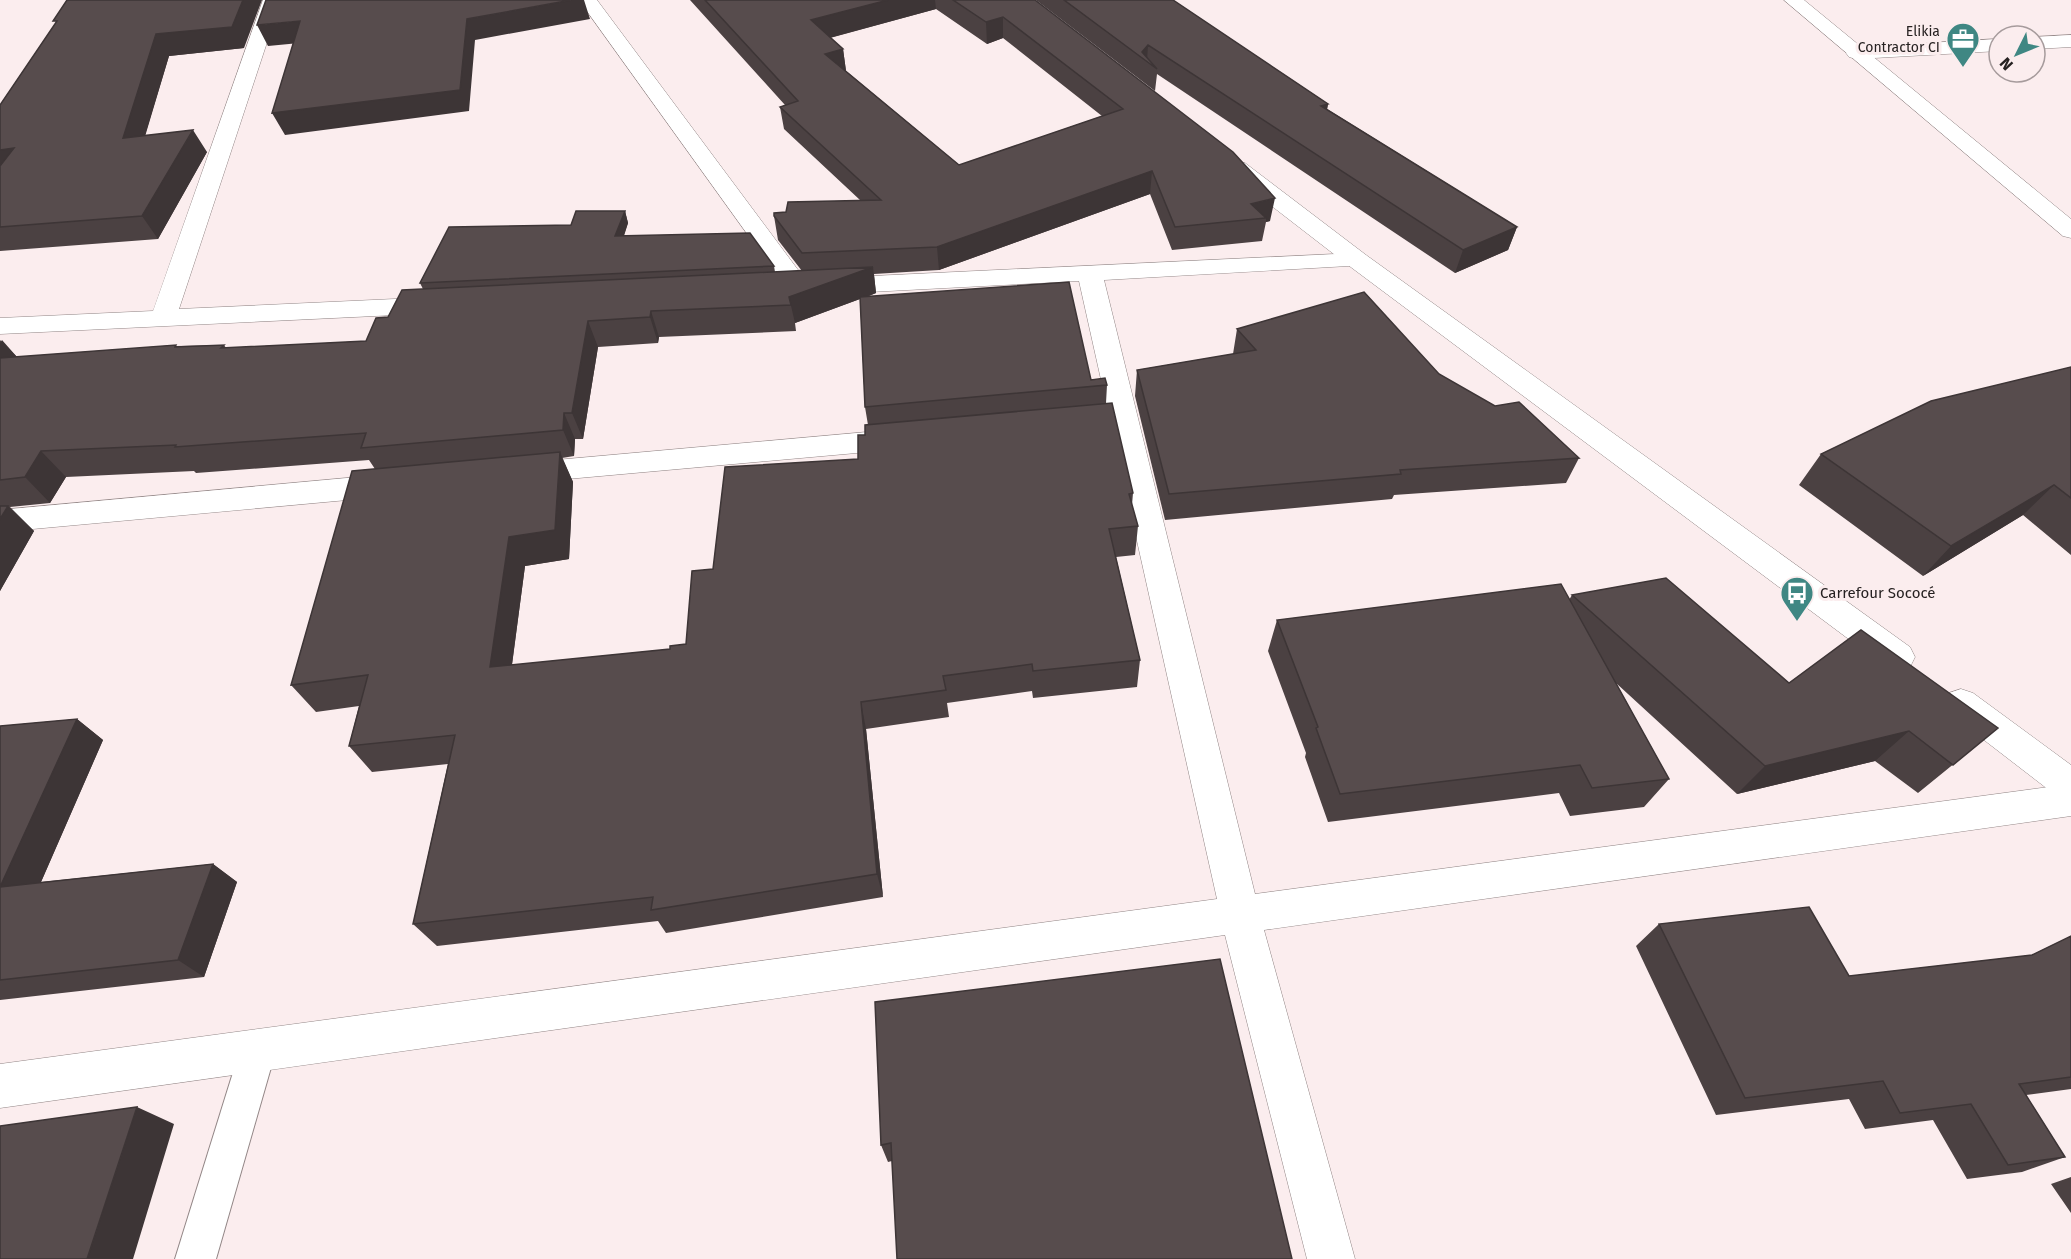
<svg xmlns="http://www.w3.org/2000/svg" width="2071" height="1259" font-family="'Fira Sans',sans-serif">
<rect width="100%" height="100%" fill="#fbedee"/>
<g fill="none" stroke-linecap="round" stroke-linejoin="round">
<defs>
<path id="lane" d="M258 1032 271 1037 276 1050 216 1259H175L240 1050 245 1037Z"/>
<path id="street" d="M263 0H281L179 309 438 297 447 299 451 305 447 311 438 313 0 334V318L153 311Z
M579 0H597L807 282 811 287 807 292 798 295 789 292Z
M2071 35V47L2035 49V37Z
M1999 39V51L1856 59 1849 57 1846 53 1849 49 1856 47Z
M1357 253 1366 255 1369 260 1366 265 1104 280 1255 894 2071 784V816L1264 930 1355 1259H1307L1225 935 0 1108V1064L1217 899 1112 429 1072 433 1062 430 1058 423 1062 416 1108 411 1079 281 831 294 822 291 818 286 822 281 831 278Z
M901 429 911 432 915 439 911 446 901 449 523 483 513 480 508 473 513 466 523 463Z
M391 474 401 478 406 485 401 492 391 496 0 532V510Z"/>
<path id="secondary" d="M1784 0H1804L2071 219V238L2063 236Z
M1237 161 1245 163 1366 255 1910 647 1915 657 1910 667 1898 671 1886 667 1348 265 1229 173 1226 168 1229 163Z
M1961 689 1973 693 2071 765V802L2058 797 1949 713 1944 703 1949 693Z"/>
</defs>
<!-- lane casing -->
<use href="#lane" stroke="#918585" stroke-width="2"/>
<!-- street casing -->
<use href="#street" stroke="#918585" stroke-width="1"/>
<!-- secondary casing -->
<use href="#secondary" stroke="#918585" stroke-width="1"/>
<!-- lane -->
<use href="#lane" fill="#fff" fill-rule="evenodd"/>
<!-- street -->
<use href="#street" fill="#fff" fill-rule="evenodd"/>
<!-- secondary -->
<use href="#secondary" fill="#fff" fill-rule="evenodd"/>
</g>
<!-- wall -->
<path fill="#4b4142" fill-rule="evenodd" d="M690 0H1035L1270 221 1266 222 1262 241 1172 250 1150 194 939 270 874 274 876 293 867 297 1107 385 1106 403 1133 493 1132 505 1138 526 1135 555 1116 557 1140 660 1137 687 1033 698 1032 691 947 703 949 717 866 729 883 897 666 933 658 921 437 946 413 924 448 764 372 772 349 746 359 706 316 712 291 685 375 469 369 460 196 473 194 471 66 477 50 503 10 507 34 531 0 591V340L17 357 177 346 224 345 226 348 366 341 388 317 423 289 420 283 571 225 625 211 628 223 624 236 774 266 775 272 802 271 778 240 774 216 786 212 860 200 784 129 780 107 785 105ZM936 9 987 44 1003 38 1102 116 959 165 846 71 843 49 830 38ZM860 299 865 407 868 425 858 459 713 569 686 644 670 649 512 665 525 566 569 559 573 482 562 458 574 456 575 439H583L598 347 658 343 659 337 796 331 795 323Z
M1036 0H1173L1328 104 1327 109 1517 227 1508 250 1455 273 1157 74 1155 91Z
M55 24 244 48 169 56 145 135 207 152 158 239 0 251V105Z
M1237 329 1439 374 1579 458 1566 483 1394 495 1392 499 1165 520 1135 396 1137 370 1233 354Z
M2071 367V555L2023 515 1923 576 1799 485 1821 454Z
M1572 595 1789 683 1998 728 1918 793 1875 761 1737 794 1616 683 1669 779 1644 807 1570 816 1559 793 1328 822 1305 757 1306 753 1268 651 1277 620 1569 600Z
M77 719 103 740 41 882 213 864 237 882 204 977 0 1000V726Z
M1659 924 1849 976 2032 955 2071 936V1089L2026 1095 2065 1157 2022 1172 1967 1179 1933 1120 1865 1129 1849 1099 1716 1115 1636 946Z
M1220 959 892 1161 888 1162 881 1145Z
M2071 1177V1213L2051 1184Z"/>
<!-- shaded-wall -->
<path fill="#3d3536" d="M243 0H262L244 48 169 56 138 160 123 138 156 34Z
M571 0H584L590 19 475 40 469 111 285 135 272 113 467 19Z
M888 0H935L936 9 814 42 811 20Z
M1003 17V38L987 44 986 22Z
M300 21 310 42 268 46 257 25Z
M1148 45 1147 61 1142 52Z
M843 49 846 71 825 54Z
M1328 104 1324 126 1321 106Z
M193 130 207 152 158 239 142 216Z
M14 148 0 174V150Z
M1152 171 1150 194 939 270 937 247Z
M1275 198 1270 221 1266 222V218L1251 204Z
M625 211 628 223 619 249 615 236Z
M1517 227 1508 250 1455 273 1463 250Z
M873 267 876 293 795 323 789 297Z
M651 311 659 337 658 343 650 317Z
M588 321 598 347 583 439 572 413Z
M2 340 25 366 0 371V343Z
M564 413 575 439 574 456 563 430Z
M41 451 66 477 50 503 25 477Z
M560 452 573 482 569 559 525 566 508 694 490 667 509 537Z
M2054 485 2023 515 1923 576 1951 546Z
M8 506 34 531 0 591V519Z
M861 702 866 729 883 897 877 874Z
M77 719 103 740 31 905 0 887Z
M1909 731 1875 761 1737 794 1765 766Z
M213 864 237 882 204 977 178 960Z
M137 1107 174 1124 133 1259H87Z"/>
<!-- building -->
<path fill="#574c4d" stroke="#3d3536" stroke-width="1.5" d="M67 0H243L232 27 156 34 123 138 193 130 142 216 0 227V166L14 148 0 150V105L57 21H53Z
M266 0H571L467 19 460 90 272 113 300 21 257 25Z
M705 0H888L811 20 843 49 825 54 959 165 1123 109 1003 17 986 22 953 0H1035L1233 152 1275 198 1251 204 1266 218 1175 227 1152 171 937 247 802 253 774 216V213L786 212 788 202 881 200 780 107 798 101Z
M1064 0H1173L1328 104 1321 106 1517 227 1463 250 1148 45 1142 52 1157 69Z
M576 211H625L615 236 750 233 774 266 420 283 449 227 571 225Z
M873 267 789 297 791 305 651 311 650 317 588 321 572 413H564L563 430 361 448 366 433 175 447 176 445 41 451 25 477 0 480V358L176 345 175 347 224 345 221 348 366 341 376 318 388 317 402 290Z
M1069 282 1091 380 1105 378 1107 385 865 407 860 297Z
M1364 292 1439 374 1495 406 1519 402 1579 458 1400 470 1401 474 1169 494 1137 370 1256 350 1237 329Z
M2071 367V498L2054 485 1951 546 1821 454 1931 401Z
M1112 403 1133 493 1129 494 1138 526 1109 529 1140 660 1033 671 1032 664 943 676 946 690 861 702 877 874 651 910 653 897 413 924 455 735 349 746 368 675 291 685 352 471 560 452 555 530 509 537 490 667 670 649V646L686 644 692 571 713 569 725 467 858 459V435H865V425Z
M0 506H8L0 519Z
M1666 578 1789 683 1861 630 1998 728 1953 765 1909 731 1765 766 1572 595Z
M1561 584 1669 779 1592 788 1580 765 1340 794 1316 728 1318 727 1277 620Z
M77 719 0 887V726Z
M213 864 178 960 0 980V887Z
M1809 907 1849 976 2032 955 2071 936V1077L2019 1084 2065 1157 2008 1165 1971 1104 1900 1113 1883 1081 1745 1098 1659 924Z
M1220 959 1292 1259H897L891 1143 881 1145 875 1002Z
M137 1107 87 1259H0V1126Z"/>
<!-- icons -->
<defs>
<symbol id="office-pin" viewBox="-11 -11 22 30"><path d="M0 17L-7.5 6A9.5 9.5 0 1 1 7.5 6Z" fill="#3f8783" stroke="#fbedee"/><path d="M-6-3h4V-5.5h4V-3h4V5H-6ZM-1-4.5V-3h2v-1.5ZM-6 0V1H6V0Z" fill="#fff"/></symbol>
<symbol id="bus-pin" viewBox="-11 -11 22 30"><path d="M0 17L-7.5 6A9.5 9.5 0 1 1 7.5 6Z" fill="#3f8783" stroke="#fbedee"/><path d="M-5-6H5V4H4V6H2V4H-2V6H-4V4H-5ZM-3.5-4V0h7V-4ZM-3.5 1.2v1.5H-2V1.2ZM2 1.2v1.5H3.5V1.2Z" fill="#fff"/></symbol>
</defs>
<g fill-rule="evenodd">
<use href="#office-pin" x="1944" y="20" width="38" height="52"/>
<use href="#bus-pin" x="1778" y="574" width="38" height="52"/>
</g>
<g text-anchor="middle" stroke-width="6" stroke-linejoin="round" paint-order="stroke">
<!-- far-poi labels -->
<g font-size="14" fill="#262121" stroke="#fbedee" text-anchor="end">
<text x="1940" y="36">Elikia<tspan x="1940" dy="16">Contractor CI</tspan></text>
</g>
<!-- poi labels -->
<g font-size="15" fill="#262121" stroke="#fbedee" text-anchor="start">
<text x="1820" y="598">Carrefour Sococé</text>
</g>
</g>
<!-- north arrow -->
<g transform="translate(2017 54) rotate(227)"><circle r="28" fill="#fbedee" stroke="#a69b9c" stroke-width="1.5"/>
<path d="M0-4.5L10 22L0 15L-10 22Z" fill="#3f8783"/>
<text y="-9" font-size="16" font-weight="bold" text-anchor="middle" fill="#262121">N</text>
</g>
</svg>
